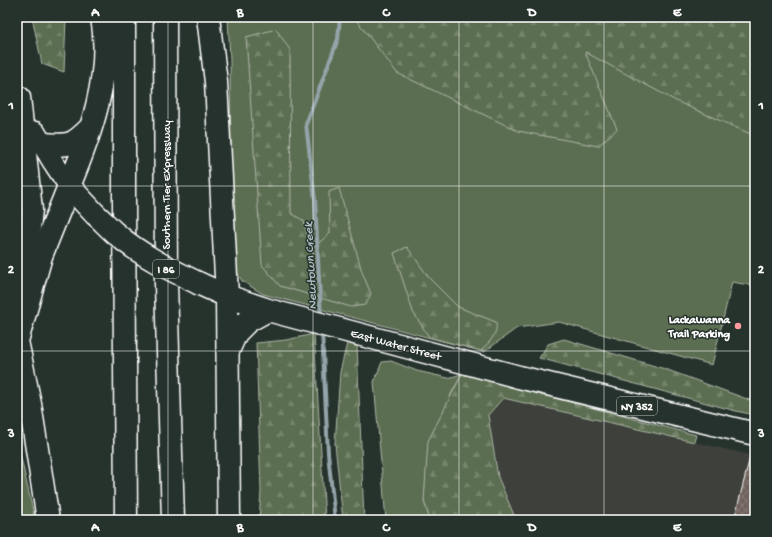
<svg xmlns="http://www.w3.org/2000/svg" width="772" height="537" font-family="'Gochi Hand',sans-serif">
<defs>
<pattern id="forest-firs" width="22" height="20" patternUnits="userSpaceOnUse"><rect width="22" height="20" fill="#5c6e51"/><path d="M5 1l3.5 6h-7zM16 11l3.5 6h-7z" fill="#74846b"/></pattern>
<pattern id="building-cross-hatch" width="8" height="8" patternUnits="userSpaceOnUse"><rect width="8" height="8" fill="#6f625c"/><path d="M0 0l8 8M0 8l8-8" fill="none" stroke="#857a74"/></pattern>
</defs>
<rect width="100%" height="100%" fill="#26332d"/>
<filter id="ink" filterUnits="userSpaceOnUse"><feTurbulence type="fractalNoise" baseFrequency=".025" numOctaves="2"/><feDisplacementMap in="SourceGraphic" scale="8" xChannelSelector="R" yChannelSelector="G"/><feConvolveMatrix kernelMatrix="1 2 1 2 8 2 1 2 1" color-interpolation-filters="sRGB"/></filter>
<g filter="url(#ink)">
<!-- built -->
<path fill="#3c413b" d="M503 398 755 456V520H516L498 477 488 415Z"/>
<!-- green -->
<path fill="#5c6e51" stroke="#aeb6a8" d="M228 17H755V286L732 282 712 365 559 322 517 328 484 352 263 294 242 281 232 263 230 60Z
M17 166 21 237 17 259Z
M391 361 417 371 448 378 462 374 451 394 424 501 430 520H386L374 382 382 362Z
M17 440 35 520H17Z"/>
<!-- forest -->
<path fill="url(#forest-firs)" stroke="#aeb6a8" d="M32 17H66L64 72 42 64Z
M354 17H755V136L678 102 585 52 617 129 598 146 518 131 397 73Z
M276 29 290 50 291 213 304 221 310 251 330 233 329 192 339 188 362 272 371 294 365 305 351 307 280 286 262 265 246 37Z
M407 247 430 279 458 307 496 322C498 335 489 342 481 351L429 337 413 312 394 253Z
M314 334 325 520H259L261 491 256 343 286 340Z
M564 339 665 369 755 402V415L736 411 539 358 548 344Z
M347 343 357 345 364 520H343L335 444 340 372Z
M462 374 696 435 694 442 503 398 488 415 498 477 516 520H430L424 501 428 441Z"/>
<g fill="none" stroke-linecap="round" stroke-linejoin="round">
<!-- stream -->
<path stroke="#94a4aa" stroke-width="4" d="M321 318 315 200 306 124 338 39 340 17
M322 331 328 453 335 520"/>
</g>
<!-- building -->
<path fill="url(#building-cross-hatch)" stroke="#fff" d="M751 453H755V520H734Z"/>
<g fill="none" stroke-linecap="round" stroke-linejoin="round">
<defs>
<path id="minor" d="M20 97 32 210 22 298
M35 132 53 162 69 186"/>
<path id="major" d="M200 284 227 296 268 310 519 377 755 434
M227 296 229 520
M228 351 236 333 248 321 268 310
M48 520 30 404 17 341 41 256 69 186 95 214"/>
<path id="highway" d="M124 17V200L126 520
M165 17 166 284 173 520
M208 17 216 82 227 296
M43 144C70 146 72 146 91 127
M69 186C91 134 112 75 102 17"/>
</defs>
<!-- minor casing -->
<use href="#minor" stroke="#fff" stroke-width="23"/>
<!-- major casing -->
<use href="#major" stroke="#fff" stroke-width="25"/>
<!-- highway casing -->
<use href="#highway" stroke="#fff" stroke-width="25"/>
<!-- minor -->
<use href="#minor" stroke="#26332d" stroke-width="20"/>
<!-- major -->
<use href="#major" stroke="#26332d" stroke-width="22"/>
<!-- highway -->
<use href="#highway" stroke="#26332d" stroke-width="22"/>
<defs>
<path id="major-bridge" d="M95 214C102 220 108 227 115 233 140 255 171 270 200 284"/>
</defs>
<!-- major-bridge casing -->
<use href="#major-bridge" stroke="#fff" stroke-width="25" stroke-linecap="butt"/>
<!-- major-bridge -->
<use href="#major-bridge" stroke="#26332d" stroke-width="22"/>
</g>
</g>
<!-- grid -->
<path fill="none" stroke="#fff" stroke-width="1" stroke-opacity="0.55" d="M168 17V520M313 17V520M459 17V520M604 17V520M17 186H755M17 351H755"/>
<!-- markers -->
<circle fill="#ff9aa2" stroke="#26332d" stroke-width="1.5" cx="738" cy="326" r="4"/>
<g text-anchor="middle" stroke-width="3" stroke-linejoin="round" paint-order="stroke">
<!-- shield labels -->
<g fill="#26332d" stroke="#bec2c0" stroke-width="1">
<rect x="153" y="260" width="26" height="18" rx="3"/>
<rect x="617" y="397" width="40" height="18" rx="3"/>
</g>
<g font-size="11" font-weight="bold" fill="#fff">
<text x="166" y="273">I 86</text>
<text x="637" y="410">NY 352</text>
</g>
<!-- street labels -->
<g font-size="12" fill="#fff" stroke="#26332d">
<text transform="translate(166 185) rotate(-90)" y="4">Southern Tier Expressway</text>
<text transform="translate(396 344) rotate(15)" y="4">East Water Street</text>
</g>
<!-- poi labels -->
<g font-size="12" font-weight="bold" fill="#fff" stroke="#26332d" text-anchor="end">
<text x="730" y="323">Lackawanna<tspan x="730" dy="14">Trail Parking</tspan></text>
</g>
<!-- water labels -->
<g font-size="13" font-style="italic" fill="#aebbc0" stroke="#26332d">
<text transform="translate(309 266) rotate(-93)" y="5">Newtown Creek</text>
</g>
</g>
<!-- margin -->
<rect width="772" height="537" fill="none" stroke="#26332d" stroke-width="44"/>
<rect x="22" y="22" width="728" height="493" fill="none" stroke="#fff" stroke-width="1.5"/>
<g font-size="13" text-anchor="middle" font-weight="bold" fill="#fff">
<text x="95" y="16">A</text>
<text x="240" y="16">B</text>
<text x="386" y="16">C</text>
<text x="532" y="16">D</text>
<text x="677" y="16">E</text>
<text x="11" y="109">1</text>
<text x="761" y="109">1</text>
<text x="11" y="273">2</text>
<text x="761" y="273">2</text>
<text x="11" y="437">3</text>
<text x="761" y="437">3</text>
<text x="95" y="531">A</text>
<text x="240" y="531">B</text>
<text x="386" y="531">C</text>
<text x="532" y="531">D</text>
<text x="677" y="531">E</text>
</g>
</svg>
